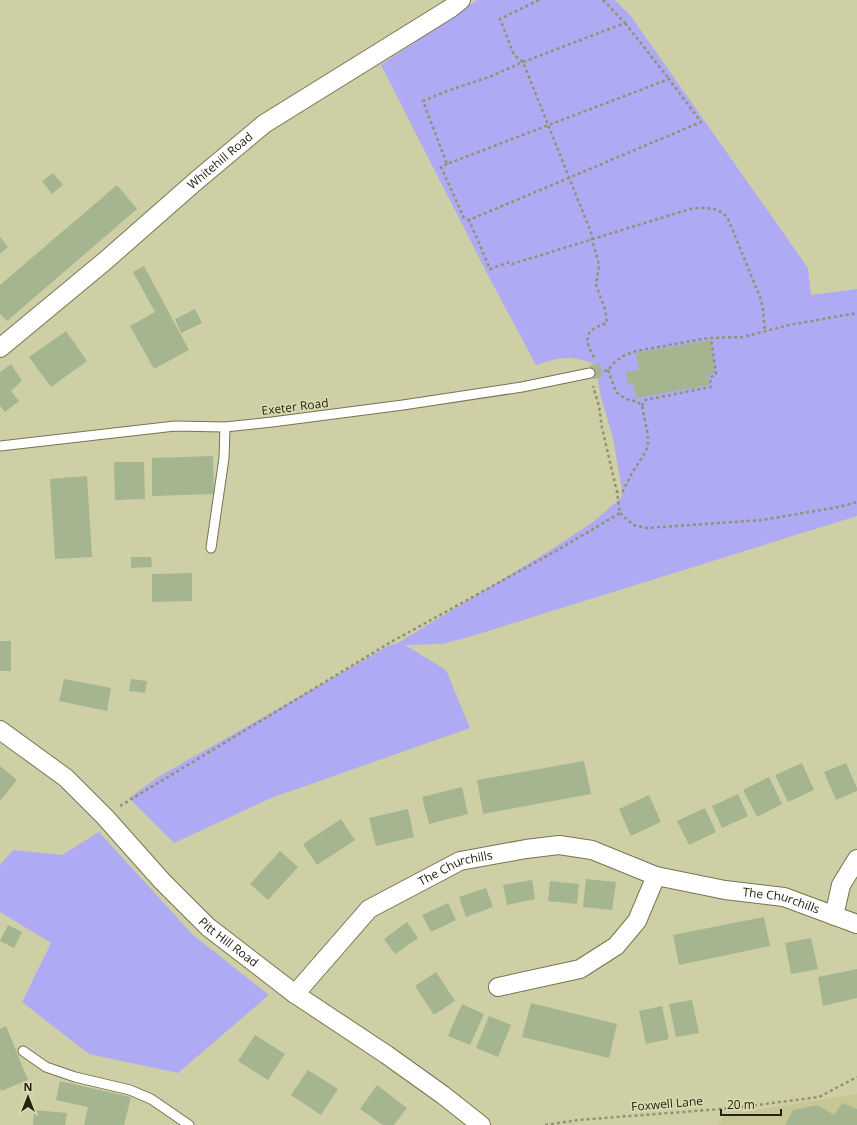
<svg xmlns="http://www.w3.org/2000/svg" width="857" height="1125" font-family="'Open Sans',sans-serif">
<rect width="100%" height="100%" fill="#cfcfa6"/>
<!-- built -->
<path fill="#c7c796" d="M857 1094V1125H718L725 1115Z"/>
<!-- green -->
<path fill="#afaaf4" d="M477 0H615L630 15 808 268 811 295 857 289V516L472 636 442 644 405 645 446 670 470 728 271 798 174 843 129 798 158 777 390 645 396 644 549 551 593 522 621 498 622 490 613 438 601 397 595 364C570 355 562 357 536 365L491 281 381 65Z
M99 832 193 935 269 995 178 1073 89 1054 22 1002 51 943 0 912V865L13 850 62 855Z"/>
<!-- building -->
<path fill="#a4b590" d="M53 173 63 185 52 194 42 181Z
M117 185 137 209 7 321 0 314V285Z
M0 237 8 247 0 254Z
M144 266 189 350 154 369 130 326 155 312 133 272Z
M195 309 202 323 181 333 175 319Z
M66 331 87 361 51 387 29 357Z
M710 340 715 373 708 374 709 385 636 398 633 384 628 385 626 372 639 370 636 353Z
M600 363 603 377 593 379 590 365Z
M11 364 22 381 11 391 19 401 5 412 0 406V372Z
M213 456 214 494 152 496V458Z
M114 462H144L145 499 115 500Z
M87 476 92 557 55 559 50 479Z
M131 557H151L152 567 131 568Z
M192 573V601L152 602V574Z
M0 641H11V671H0Z
M64 679 111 688 107 711 59 701Z
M131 679 147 681 145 693 129 691Z
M584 761 591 794 483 814 477 780Z
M802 763 814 790 788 802 775 775Z
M846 763 857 788V791L836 800 824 772Z
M0 766 17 780 0 801Z
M769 777 782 804 757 817 743 790Z
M462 787 468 814 429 824 422 797Z
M738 794 748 816 722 828 712 806Z
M649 795 661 822 631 836 619 809Z
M705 808 716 832 689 845 677 821Z
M408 809 414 837 376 846 369 818Z
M341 819 355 840 317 865 303 844Z
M280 851 298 867 268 900 250 884Z
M586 879 616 882 612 910 583 907Z
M532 880 535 899 507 905 503 885Z
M550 881 579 884 577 904 548 901Z
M486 888 493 907 466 917 459 897Z
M448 903 456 920 431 932 422 915Z
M764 917 770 946 679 965 673 935Z
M407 922 418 938 395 954 384 939Z
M8 925 22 932 14 948 0 941Z
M811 938 818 969 791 974 785 943Z
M857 969V998L823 1006 818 977Z
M436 972 455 1001 434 1015 415 986Z
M692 1000 699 1033 676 1037 669 1004Z
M531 1003 617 1024 609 1058 522 1037Z
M462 1004 484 1014 470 1045 448 1036Z
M662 1006 669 1039 646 1044 639 1011Z
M489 1016 511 1025 498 1057 476 1048Z
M6 1026 28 1080 1 1091 0 1087V1029Z
M255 1035 285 1054 268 1080 238 1061Z
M308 1070 338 1089 321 1115 291 1095Z
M60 1081 131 1097 124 1125H84L88 1107 56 1100Z
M377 1085 407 1108 394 1125H383L360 1109Z
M842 1103 857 1109V1125H785L793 1110 817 1105 834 1115Z
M34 1110 67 1113 65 1125H33Z"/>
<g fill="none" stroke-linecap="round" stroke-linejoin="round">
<defs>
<path id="lane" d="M0 446 175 426 225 427 272 422 403 405 522 387 590 373
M211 548 224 458 225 427
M23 1051 46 1067 75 1077 130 1090 151 1099 189 1125"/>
<g id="street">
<path id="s1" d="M0 348 105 261 196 181 264 124 451 8 461 0"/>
<path id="s2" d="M0 730 66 778 105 817 162 881 208 927 295 994 387 1055 443 1095 481 1125"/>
<path d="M834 916 841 885 857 859"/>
<path d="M498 987 580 969 616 946 637 921 656 876"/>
<path id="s3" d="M295 994 369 909 460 861 526 849 559 845 592 850 656 876 725 890 784 897 857 924"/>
</g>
</defs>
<!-- lane casing -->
<use href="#lane" stroke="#767550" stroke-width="11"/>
<!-- street casing -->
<use href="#street" stroke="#767550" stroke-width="20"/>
<!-- path -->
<path stroke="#929272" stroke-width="2.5" stroke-dasharray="3 3" stroke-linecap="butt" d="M539 0 500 19 514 55 523 62 592 235V239L599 265 596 285 605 309 607 323C584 330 583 339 595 359
M603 0 625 23 523 62 489 77 447 91 423 101 447 164 669 79 701 122 469 220 490 269 510 262 512 264 690 209C705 207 719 206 728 219L760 297 763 309 765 331
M625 23 669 79
M447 164 441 167 464 218 469 220
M608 370 616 392 626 399 638 402 642 406 648 435V445L646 451 632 473 623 491 617 492
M604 371 608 370 615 362 623 356 636 351 708 338 743 337 789 325 857 313
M642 406 645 400 711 387 710 378 716 374 711 338
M620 513 633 525 647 528 762 520 839 507 857 502
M120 806 391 642 556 551 620 513 617 492 602 428 599 406 593 386
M545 1125 578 1120 734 1108 819 1097 857 1077"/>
<!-- lane -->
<use href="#lane" stroke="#fff" stroke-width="9"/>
<!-- street -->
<use href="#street" stroke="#fff" stroke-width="18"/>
</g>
<g text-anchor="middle" stroke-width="3" stroke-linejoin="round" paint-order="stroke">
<!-- street labels -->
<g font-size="12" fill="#232313" stroke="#dcdcb3">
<text dy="4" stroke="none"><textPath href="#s1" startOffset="289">Whitehill Road</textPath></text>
<text transform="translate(295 407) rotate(-7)" y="4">Exeter Road</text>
<text dy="4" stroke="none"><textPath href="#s3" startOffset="209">The Churchills</textPath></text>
<text dy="4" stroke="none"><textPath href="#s3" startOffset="546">The Churchills</textPath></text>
<text dy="4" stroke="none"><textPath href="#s2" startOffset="313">Pitt Hill Road</textPath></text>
<text transform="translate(667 1104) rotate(-5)" y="4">Foxwell Lane</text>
</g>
</g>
<!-- north arrow -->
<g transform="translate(28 1097)" stroke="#dcdcb3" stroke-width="3" paint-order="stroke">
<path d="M0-3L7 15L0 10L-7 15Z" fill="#232313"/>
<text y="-6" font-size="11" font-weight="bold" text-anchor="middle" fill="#232313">N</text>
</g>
<!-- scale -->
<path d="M721 1109v6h60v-6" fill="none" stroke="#232313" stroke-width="2"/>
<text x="727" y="1109" font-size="12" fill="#232313" stroke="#dcdcb3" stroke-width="3" paint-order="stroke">20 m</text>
</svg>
